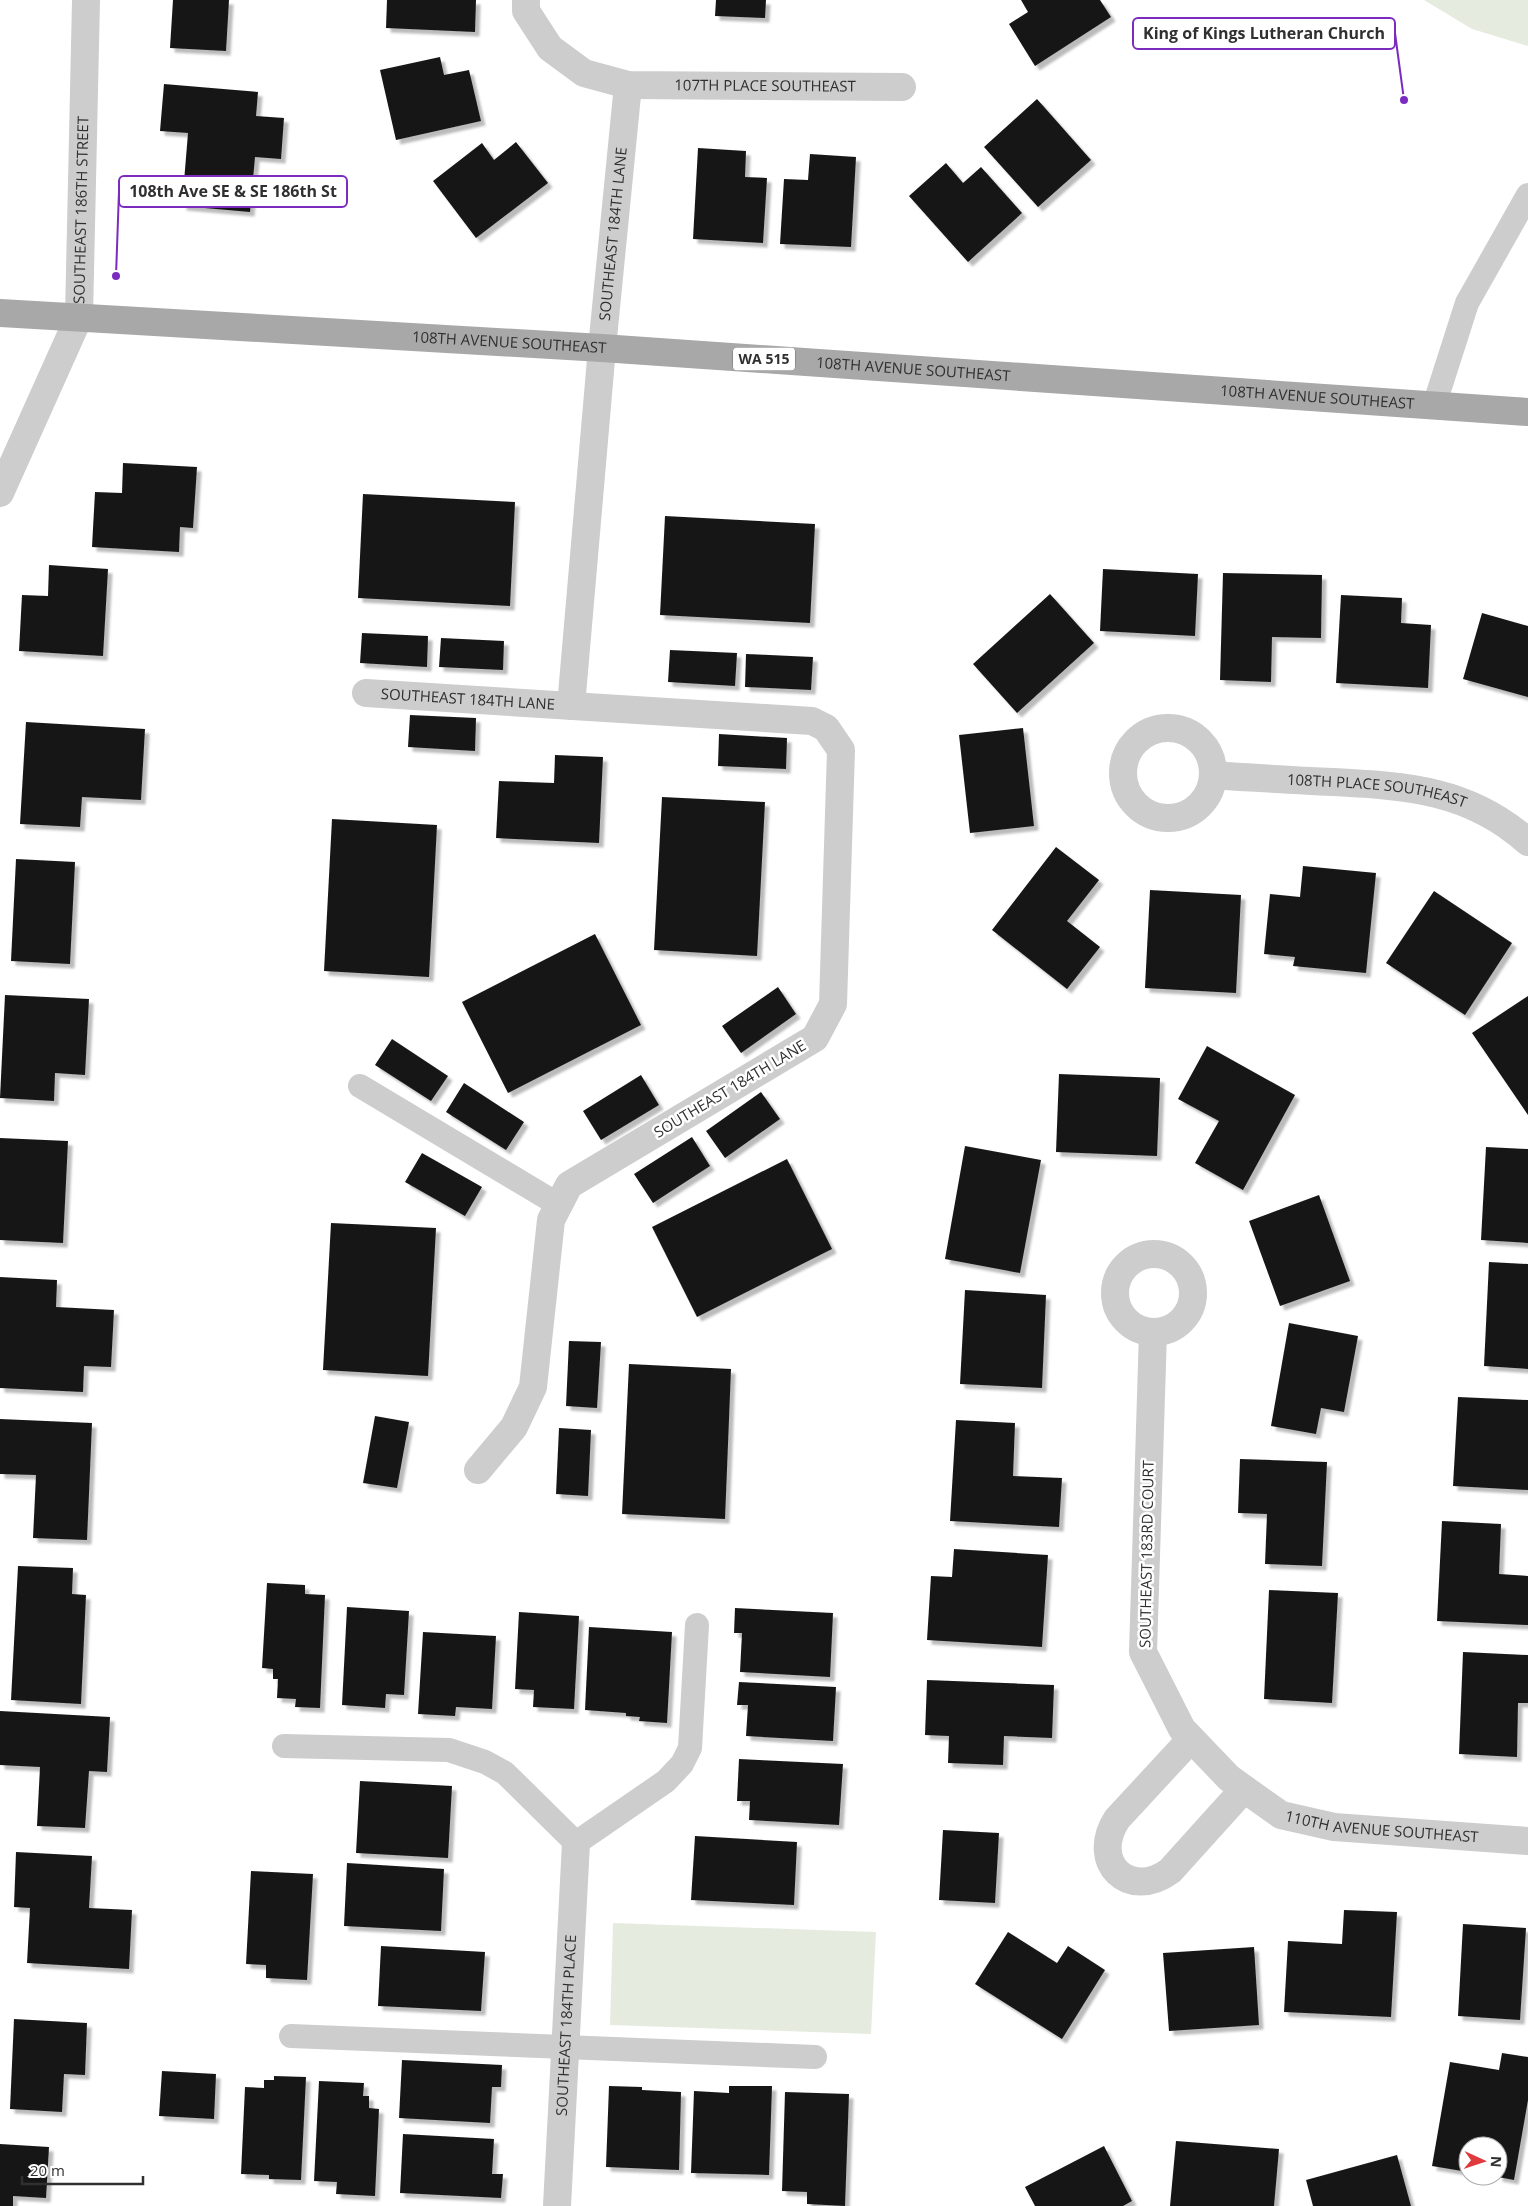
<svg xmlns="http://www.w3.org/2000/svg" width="1528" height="2206" font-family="'Open Sans',sans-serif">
<defs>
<filter id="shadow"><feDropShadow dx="4.5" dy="4.5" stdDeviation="1" flood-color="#0004"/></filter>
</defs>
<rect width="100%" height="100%" fill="#fff"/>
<!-- green -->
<path fill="#e5ecdf" d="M1424 0H1528V46L1472 29Z
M613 1923 876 1932 871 2034 610 2025Z"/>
<!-- building -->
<path fill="#171717" filter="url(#shadow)" d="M173 0H229L226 51 170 48Z
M387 0H476L475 32 386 28Z
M716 0H766L765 18 715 16Z
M1021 0H1100L1111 17 1035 66 1009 24 1028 12Z
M440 57 444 75 469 70 481 121 396 140 380 70Z
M164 84 258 92 256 116 284 118 281 159 255 157 250 212 182 206 188 133 160 131Z
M1037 99 1091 160 1038 207 984 147Z
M516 142 548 183 476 238 433 181 482 143 494 160Z
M698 148 746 151 745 177 767 178 763 243 693 239Z
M810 154 856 157 851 247 780 244 784 179 808 180Z
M946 163 963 183 981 167 1022 213 968 262 909 196Z
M123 463 197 467 193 528 180 527 179 552 92 547 95 492 122 493Z
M363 494 515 502 510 606 358 598Z
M665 516 815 524 810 623 660 615Z
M49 565 108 569 103 656 19 651 22 595 48 596Z
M1103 569 1198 574 1195 636 1100 631Z
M1223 573 1322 575 1321 638 1272 637 1271 682 1220 680Z
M1050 594 1094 643 1017 713 973 664Z
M1341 595 1402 598 1401 623 1431 625 1428 688 1336 683Z
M1482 613 1528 626V697L1463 679Z
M362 633 428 636 427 667 360 663Z
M441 638 504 641 503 670 439 667Z
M670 650 737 653 735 686 668 682Z
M746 654 813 657 811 690 745 687Z
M410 715 476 718 475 751 408 747Z
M26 722 145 729 141 800 82 797 80 827 20 824Z
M1023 728 1034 826 970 833 959 735Z
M719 734 787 738 786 769 718 766Z
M555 755 603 757 599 843 496 838 499 781 554 783Z
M662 797 765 802 757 956 654 950Z
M332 819 437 825 429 977 324 971Z
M1056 847 1099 880 1067 921 1100 947 1067 989 992 930Z
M16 859 75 862 70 964 11 961Z
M1303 866 1376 873 1366 973 1293 966 1295 957 1264 954 1270 894 1300 897Z
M1150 890 1241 895 1236 993 1145 988Z
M1434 891 1512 943 1465 1015 1386 963Z
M595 934 641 1025 508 1093 462 1002Z
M778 987 796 1014 741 1053 722 1026Z
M5 995 89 999 85 1075 55 1073 54 1101 0 1098Z
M1528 996V1115L1472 1033Z
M392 1039 448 1076 431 1101 375 1065Z
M1207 1046 1295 1095 1243 1190 1195 1163 1219 1121 1178 1099Z
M1059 1074 1160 1078 1157 1156 1056 1152Z
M641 1075 659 1105 601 1140 583 1111Z
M464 1083 524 1122 506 1150 446 1112Z
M761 1092 780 1119 725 1158 706 1131Z
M692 1137 710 1166 653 1203 634 1174Z
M0 1138 68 1141 63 1243 0 1240Z
M965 1146 1041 1160 1020 1273 945 1259Z
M1486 1147 1528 1149V1243L1481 1240Z
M422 1153 482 1187 465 1216 405 1182Z
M787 1159 832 1249 697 1317 652 1227Z
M1319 1195 1350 1281 1280 1306 1249 1221Z
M331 1223 436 1228 428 1376 323 1370Z
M1489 1262 1528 1264V1369L1484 1366Z
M0 1277 57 1280 56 1307 114 1310 111 1367 84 1366 83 1392 0 1388Z
M965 1290 1046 1295 1042 1388 960 1384Z
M1289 1323 1358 1336 1344 1412 1321 1408 1316 1434 1271 1426Z
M569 1341 601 1342 597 1408 566 1406Z
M629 1364 731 1369 725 1519 622 1514Z
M1458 1397 1528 1400V1490L1453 1486Z
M375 1416 409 1422 397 1488 363 1483Z
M0 1419 92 1423 87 1540 33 1538 36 1475 0 1474Z
M956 1420 1015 1423 1013 1476 1062 1478 1059 1527 950 1521Z
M559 1428 591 1430 588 1496 556 1494Z
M1240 1459 1327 1462 1322 1566 1265 1564 1267 1514 1238 1513Z
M1442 1521 1501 1524 1499 1574 1528 1576V1625L1437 1621Z
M954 1549 1048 1555 1042 1647 927 1640 931 1576 952 1577Z
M18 1566 73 1568 72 1594 86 1595 81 1704 11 1700Z
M267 1583 305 1585V1594L325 1595 320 1708 295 1707 296 1699 277 1698 278 1679H273V1669L262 1668Z
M1269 1590 1338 1593 1332 1703 1264 1699Z
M347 1607 409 1611 404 1695 386 1694 385 1708 342 1705Z
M735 1608 833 1613 830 1677 740 1672 742 1633H734Z
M519 1612 579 1616 574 1709 533 1707 534 1690 515 1689Z
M589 1627 672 1632 667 1723 639 1721 640 1717 626 1716V1713L585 1710Z
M423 1632 496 1636 492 1709 456 1707 455 1716 418 1714Z
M1463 1652 1528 1655V1703H1518L1517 1757 1459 1754Z
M927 1680 1054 1685 1052 1738 1004 1736 1003 1765 948 1763 949 1736 925 1735Z
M739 1682 836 1687 833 1741 746 1736 748 1705H737Z
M0 1711 110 1717 107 1772 89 1771 85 1828 37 1826 40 1767 0 1765Z
M739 1759 843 1764 839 1825 749 1820 750 1801H737Z
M360 1781 452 1786 448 1858 356 1853Z
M943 1830 999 1833 995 1903 939 1900Z
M695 1836 797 1842 794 1905 691 1900Z
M16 1852 92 1856 89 1908 132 1910 129 1969 27 1963 30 1908 14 1907Z
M347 1863 444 1869 441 1931 344 1926Z
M251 1871 313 1874 307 1980 266 1978V1965L246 1964Z
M1344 1910 1397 1912 1391 2017 1284 2012 1288 1941 1342 1944Z
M1463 1924 1526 1928 1520 2020 1458 2016Z
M1008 1932 1057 1963 1068 1946 1105 1970 1062 2039 975 1984Z
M381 1946 485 1952 481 2011 378 2006Z
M1254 1947 1259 2025 1169 2031 1163 1953Z
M14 2019 87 2023 85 2075 64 2074 62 2112 10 2109Z
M1502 2053 1528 2057V2100L1514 2180 1498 2177V2146H1468V2172L1432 2166 1450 2062 1499 2070Z
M402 2060 502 2065 501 2087H492L490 2123 399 2118Z
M162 2071 216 2074 214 2119 159 2116Z
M274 2076 306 2077 301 2180 269 2179V2175L241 2174 245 2087 264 2088V2080H274Z
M319 2081 364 2083 363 2096H369V2108L379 2109 375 2196 336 2194 337 2182 314 2181Z
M609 2086 642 2087V2090L681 2092 679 2170 606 2167Z
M729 2086H772L769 2175 691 2173 694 2091 729 2093Z
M785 2092 849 2094 845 2206 807 2204V2192L782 2191Z
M403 2134 494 2139 492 2174H503L501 2198 400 2193Z
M1176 2141 1279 2149 1274 2206H1170Z
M0 2144 49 2147 46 2198 13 2196V2206H0Z
M1104 2146 1132 2201 1123 2206H1035L1025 2187Z
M1397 2155 1411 2206H1313L1306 2180Z"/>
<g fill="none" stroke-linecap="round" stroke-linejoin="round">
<!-- service -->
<path stroke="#cdcdcd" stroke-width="24" d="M1434 406 1467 303 1528 195
M360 1086 559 1205
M284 1746 449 1750 485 1762 505 1773 576 1843 666 1781 682 1764 690 1748 697 1625
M291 2036 815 2057"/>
<!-- minor -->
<g stroke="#cdcdcd" stroke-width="28">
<path id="s1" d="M526 0V11L550 48 584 73 628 85 902 87"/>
<path id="s2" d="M0 493 79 317 86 0"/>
<path id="s3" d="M366 693 812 721 826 728 841 750 833 1004 815 1038 569 1185 551 1220 533 1387 514 1427 478 1470"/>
<path id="s4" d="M571 706 602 348 628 85"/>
<circle cx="1168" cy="773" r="45"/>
<path id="s5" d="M1213 775C1253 778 1292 780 1332 782 1406 786 1469 789 1528 842"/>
<circle cx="1154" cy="1293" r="39"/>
<path id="s6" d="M1153 1332 1143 1652 1182 1729 1229 1778 1281 1815 1334 1827 1528 1841"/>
<path d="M1191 1739 1117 1819C1089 1862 1129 1901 1170 1871L1244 1789"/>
<path id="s7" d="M557 2206 576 1843"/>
</g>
<!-- primary -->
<path stroke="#a8a8a8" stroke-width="28" id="s8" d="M0 313 602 348 1528 412"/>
</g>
<g text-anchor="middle" stroke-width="5" stroke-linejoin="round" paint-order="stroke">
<!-- shield labels -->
<rect fill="#fff" stroke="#6e6e6e" stroke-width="1" x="733" y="347.5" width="62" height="23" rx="4"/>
<g font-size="14" font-weight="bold" fill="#303030">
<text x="764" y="364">WA 515</text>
</g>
<!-- street labels -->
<g font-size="15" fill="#303030" stroke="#fff">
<text dy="5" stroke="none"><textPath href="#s1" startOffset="280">107TH PLACE SOUTHEAST</textPath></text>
<text dy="5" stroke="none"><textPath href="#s2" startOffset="300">SOUTHEAST 186TH STREET</textPath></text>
<text dy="5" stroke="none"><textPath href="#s4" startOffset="474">SOUTHEAST 184TH LANE</textPath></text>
<text dy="5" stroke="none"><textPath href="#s8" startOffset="510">108TH AVENUE SOUTHEAST</textPath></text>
<text dy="5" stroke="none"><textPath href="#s8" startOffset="915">108TH AVENUE SOUTHEAST</textPath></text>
<text dy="5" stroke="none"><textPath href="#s8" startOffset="1320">108TH AVENUE SOUTHEAST</textPath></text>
<text dy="5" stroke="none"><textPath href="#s3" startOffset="102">SOUTHEAST 184TH LANE</textPath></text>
<text dy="5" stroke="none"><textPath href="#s5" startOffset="165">108TH PLACE SOUTHEAST</textPath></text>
<text transform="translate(730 1089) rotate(-31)" y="5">SOUTHEAST 184TH LANE</text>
<text transform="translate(1147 1554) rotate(-89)" y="5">SOUTHEAST 183RD COURT</text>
<text dy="5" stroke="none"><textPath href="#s6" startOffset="640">110TH AVENUE SOUTHEAST</textPath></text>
<text dy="5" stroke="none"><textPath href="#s7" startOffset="181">SOUTHEAST 184TH PLACE</textPath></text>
</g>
</g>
<!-- callouts -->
<path fill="none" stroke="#7b2cbf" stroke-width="2" d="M1404 100L1395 33M116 276L119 191"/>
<g fill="#7b2cbf" stroke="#fff" stroke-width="2">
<circle cx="1404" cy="100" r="5"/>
<circle cx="116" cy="276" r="5"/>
</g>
<g fill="#fff" stroke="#7b2cbf" stroke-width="2">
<rect x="1133" y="18" width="262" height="31" rx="5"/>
<rect x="119" y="176" width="228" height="31" rx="5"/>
</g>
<g font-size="16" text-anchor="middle" font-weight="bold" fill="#303030">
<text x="1264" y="39">King of Kings Lutheran Church</text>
<text x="233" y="197">108th Ave SE &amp; SE 186th St</text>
</g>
<!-- north arrow -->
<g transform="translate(1483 2161) rotate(93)"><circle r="24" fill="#ffffff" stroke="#acacac"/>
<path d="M0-4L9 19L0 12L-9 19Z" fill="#df3a3e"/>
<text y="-8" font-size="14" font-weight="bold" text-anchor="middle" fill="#303030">N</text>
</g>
<!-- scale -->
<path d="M22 2176v8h121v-8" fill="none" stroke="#303030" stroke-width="2.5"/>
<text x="30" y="2176" font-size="15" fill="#303030" stroke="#ffffff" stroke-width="4" paint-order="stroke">20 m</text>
</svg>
